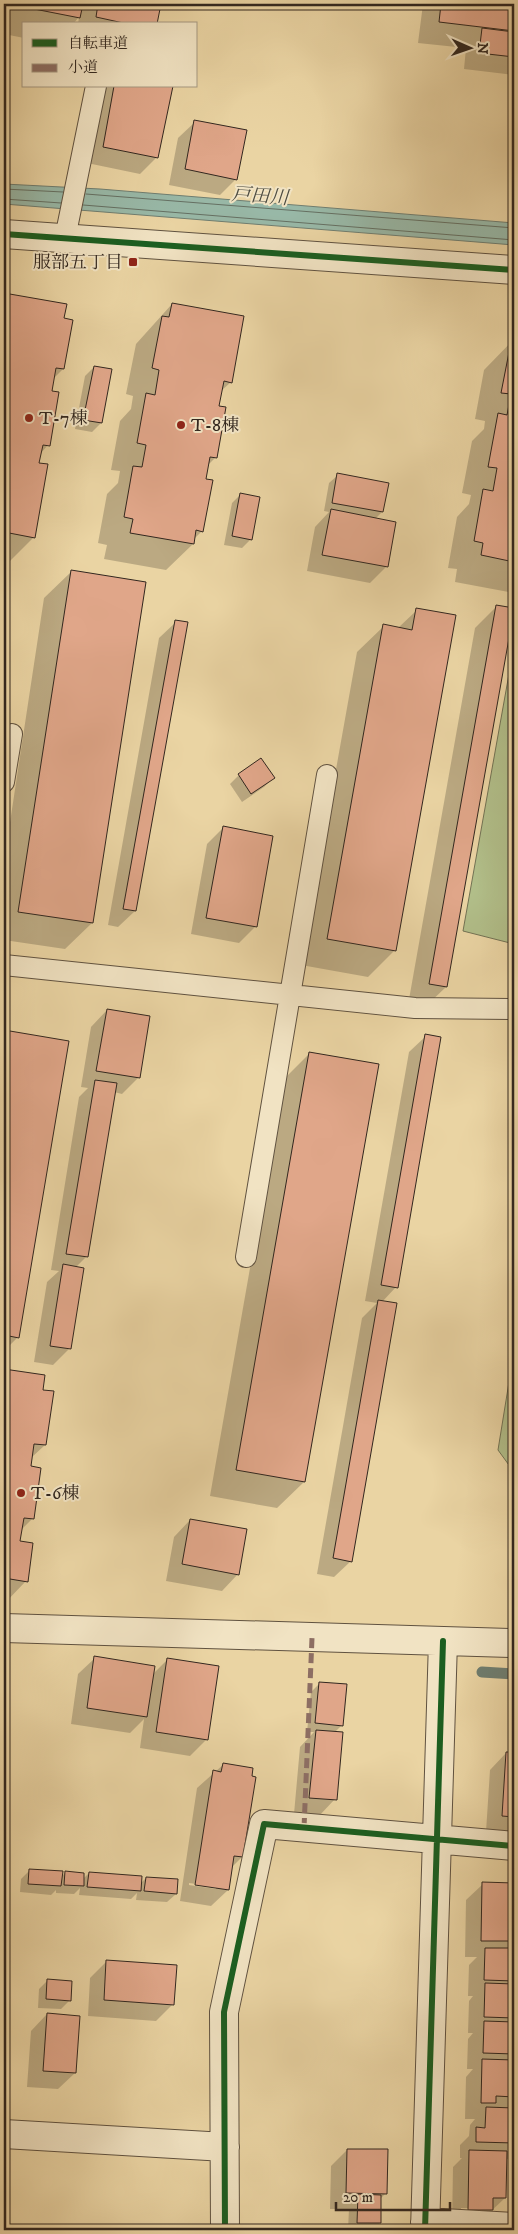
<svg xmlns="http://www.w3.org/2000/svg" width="518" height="2234" font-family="'IM FELL DW Pica','Noto Serif JP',serif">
<rect width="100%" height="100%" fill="#ead4a3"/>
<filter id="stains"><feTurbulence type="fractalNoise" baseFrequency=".004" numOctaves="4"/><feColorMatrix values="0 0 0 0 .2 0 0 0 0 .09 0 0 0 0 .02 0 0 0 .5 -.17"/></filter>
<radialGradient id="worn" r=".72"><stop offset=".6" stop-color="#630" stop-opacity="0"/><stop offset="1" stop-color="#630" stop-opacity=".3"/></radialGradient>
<!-- green -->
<path fill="#b1be89" stroke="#727254" d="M514 646V944L463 931Z
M514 1351V1472L498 1450Z"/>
<!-- water -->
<path fill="#98b8a7" stroke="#6f7e71" d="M4 184 100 189 514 223V245L4 204Z"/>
<!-- shadow -->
<path fill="#0003" fill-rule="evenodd" d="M4 4H159L155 24H78L79 17 73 24H24V38L4 34Z
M423 4H514V75L464 69 466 48 418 43Z
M102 86H171L157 157 140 174 87 163Z
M195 122 236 179 220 195 169 185 178 138Z
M5 295 63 319V369L53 379 48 445 40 454 38 464 34 537 7 564 4 563Z
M172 304 231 382 220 392 218 407 215 458 207 466 202 531 193 540V544L166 570 104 559 107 545 98 543 107 494 118 483 120 471 111 470 120 421 131 409 133 396 126 394 136 344Z
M514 339V593L455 582 457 569 448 568 457 517 469 504 471 495 462 493 472 441 484 429 485 421 475 419 484 370Z
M94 367 101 423 92 432 75 429 85 376Z
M338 475 382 512 375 519 387 566 370 583 307 571 315 527 329 512 324 511 329 483Z
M241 494 251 539 242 548 224 545 232 503Z
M71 572 92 923 65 949 4 940V862L44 598Z
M497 606 446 987 424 1008 408 1005 475 628Z
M417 610 395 950 368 977 301 965 357 652 384 626 398 628Z
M176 622 135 911 118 927 108 925 159 638Z
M239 775 273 778 264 787 242 802 230 784Z
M223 828 256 926 239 943 191 934 207 844Z
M107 1010 139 1077 122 1094 114 1092 87 1256 75 1268 70 1348 53 1365 34 1362 47 1282 59 1271 51 1270 79 1097 88 1088 81 1087 91 1027Z
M4 1031 67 1042 18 1337 4 1351Z
M426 1036 396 1287 382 1302 351 1561 334 1577 317 1574 362 1318 377 1303 365 1301 409 1052Z
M310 1053 304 1482 277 1508 210 1496 283 1080Z
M4 1370 44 1376 41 1391 45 1445 31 1458 30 1468 32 1519 20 1531 19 1542 26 1581 4 1604Z
M190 1520 238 1574 222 1591 166 1581 174 1537Z
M95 1658 153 1674 168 1659 207 1739 190 1756 140 1748 144 1719 130 1733 71 1724 78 1674Z
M320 1683 342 1725 334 1733 335 1799 319 1816 294 1814 300 1747 314 1732H307L311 1692Z
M506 1753 514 1754V1834L486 1832 490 1770Z
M224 1764 242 1857 231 1868 228 1890 211 1906 180 1901 197 1788ZM189 1883 216 1887V1889L189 1885Z
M30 1870 61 1877 66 1872 83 1879 89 1873 140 1884 146 1878 176 1894 167 1902 136 1900 137 1893 131 1899 79 1895 80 1888 74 1894 56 1893V1890L51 1895 20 1892 21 1879Z
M483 1884H514V1947L512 1950H514V2159H506L505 2198 488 2214 452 2225 453 2167 462 2158H460V2145L469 2136 470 2125 475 2119H465L466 2077 473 2069H467L468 2039 473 2033H468L469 2001 473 1996H468L469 1965 477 1957H465L466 1900ZM461 2208H484L482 2211H461Z
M107 1961 173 2004 156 2021 88 2016 90 1978Z
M48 1980 70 2000 61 2009 38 2008 39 1989Z
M47 2014 75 2073 58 2089 27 2087 31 2031Z
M347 2150 386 2193 380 2199V2223L372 2230H348L349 2209H330L331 2166Z
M514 2162V2211H508L509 2167Z"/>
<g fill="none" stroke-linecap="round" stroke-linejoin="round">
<!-- shore -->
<path stroke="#657063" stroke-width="1" d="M4 189 63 192
M86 194 514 228
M4 199 61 203
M83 205 514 240"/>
<!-- stream -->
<path stroke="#6f7e71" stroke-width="11" d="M482 1672 514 1674"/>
</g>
<!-- building -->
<path fill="#e0a689" stroke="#32271f" d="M20 4H83L80 18 19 6Z
M98 4H161L157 24H128L96 17Z
M441 4H514V31L439 22Z
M482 28 514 32V57L479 53Z
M114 86H173L158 158 103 147Z
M194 120 247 130 237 180 185 169Z
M4 293 67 304 64 318 73 320 64 369 56 368 52 391 59 392 50 446 43 445 39 463 48 464 35 538 4 532Z
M172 303 244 316 232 383 224 381 219 406 226 407 217 458 210 457 206 479 213 480 203 532 196 530 194 544 130 533 133 519 124 517 133 466 142 467 146 445 137 443 146 393 155 395 159 370 152 368 162 316 169 317Z
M511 342 514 343V562L481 555 483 543 474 541 483 489 493 491 497 468 488 467 498 413 507 415 511 394 501 393Z
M94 366 112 369 102 423 83 420Z
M337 473 389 483 383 512 332 503Z
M240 493 260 497 252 540 232 536Z
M331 509 396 522 388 567 322 555Z
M71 570 146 582 93 923 18 912Z
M496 605 514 608V610L447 987 429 984Z
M416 608 456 615 396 951 327 939 383 624 412 630Z
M175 620 188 622 136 911 123 909Z
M261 758 275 778 251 794 238 774Z
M223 826 273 836 257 927 206 918Z
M107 1009 150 1016 140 1078 96 1071Z
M4 1030 69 1041 19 1338 4 1335Z
M425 1034 441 1037 398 1288 381 1285Z
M309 1052 379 1064 305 1482 236 1470Z
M95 1080 117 1083 88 1257 66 1254Z
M63 1264 84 1268 71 1349 50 1346Z
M378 1300 397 1303 352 1562 333 1558Z
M4 1369 45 1375 43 1390 54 1391 46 1445 34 1444 31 1466 41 1468 34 1519 24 1518 20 1541 33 1543 28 1582 4 1578Z
M190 1519 247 1529 239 1575 182 1564Z
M94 1656 155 1666 147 1717 87 1708Z
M167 1658 219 1666 208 1740 156 1732Z
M319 1682 347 1684 343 1726 315 1723Z
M316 1730 343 1732 337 1800 309 1798Z
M506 1752H514V1817L502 1816Z
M223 1763 253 1768 252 1776 256 1777 243 1857 234 1856 229 1890 195 1885 213 1770 221 1772Z
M29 1869 63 1871 61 1886 28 1884Z
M65 1871 84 1873V1886L64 1885Z
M89 1872 142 1876 141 1891 87 1887Z
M146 1877 178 1879 177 1894 144 1891Z
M482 1882 514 1883V1941H481Z
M485 1948H514V1981L484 1980Z
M106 1960 177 1965 174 2005 104 2000Z
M47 1979 72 1981 71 2001 46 1999Z
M485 1983 514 1984V2018L484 2017Z
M47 2013 80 2016 76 2073 43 2071Z
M484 2021 514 2022V2054L483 2053Z
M482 2059 514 2060V2097L496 2096V2103H481Z
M486 2107 514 2108V2143L476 2142V2127L485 2128Z
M347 2149H388L387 2194 346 2193Z
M469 2150 507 2151 506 2198H493V2210H468Z
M358 2194 381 2195V2223H357Z"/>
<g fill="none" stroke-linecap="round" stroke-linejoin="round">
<defs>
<path id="service" d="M65 238 96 86
M4 782 12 734
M4 965 415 1008 514 1009
M246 1257 327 775"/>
<path id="minor" d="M4 1628 514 1643
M4 2134 225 2147
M425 2222 514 2227
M225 2230 224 2012 264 1824 514 1846
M425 2230 443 1641"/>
<path id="tertiary" d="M4 234 514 270"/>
</defs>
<!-- service casing -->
<use href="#service" stroke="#605240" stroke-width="22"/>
<!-- minor casing -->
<use href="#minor" stroke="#605240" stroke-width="30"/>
<!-- tertiary casing -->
<use href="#tertiary" stroke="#605240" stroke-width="30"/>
<!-- service -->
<use href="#service" stroke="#f1e3c3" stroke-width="20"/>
<!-- minor -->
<use href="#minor" stroke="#f1e3c3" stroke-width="28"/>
<!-- tertiary -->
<use href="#tertiary" stroke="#f1e3c3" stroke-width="28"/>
<!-- quiet -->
<path stroke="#8d6e63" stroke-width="5" stroke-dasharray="10 5" stroke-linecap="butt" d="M304 1828 312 1638"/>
<defs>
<path id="cycleway" d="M4 234 514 270
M225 2230 224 2012 264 1824 514 1846
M425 2230 443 1641"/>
</defs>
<!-- cycleway casing -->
<use href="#cycleway" stroke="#f1e3c3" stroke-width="9"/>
<!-- cycleway -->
<use href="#cycleway" stroke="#1b5e20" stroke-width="6"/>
</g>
<!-- markers -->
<g fill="#8f2418" stroke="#f1e3c3" stroke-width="2">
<rect x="128" y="257" width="10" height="10" rx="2.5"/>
<circle cx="29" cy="418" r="5"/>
<circle cx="181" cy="425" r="5"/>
<circle cx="21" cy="1493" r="5"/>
</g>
<g text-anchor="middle" stroke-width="4" stroke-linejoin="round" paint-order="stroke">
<!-- poi labels -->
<g font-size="18" fill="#32271f" stroke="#f1e3c3" text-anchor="start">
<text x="123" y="268" text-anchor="end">服部五丁目</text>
<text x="39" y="424">T-7棟</text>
<text x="191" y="431">T-8棟</text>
<text x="31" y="1499">T-6棟</text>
</g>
<!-- water labels -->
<g font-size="19" font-style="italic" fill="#4c4b41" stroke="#f1e3c3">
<text transform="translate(260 195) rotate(4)" y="7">戸田川</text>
</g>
</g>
<!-- margin -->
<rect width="518" height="2234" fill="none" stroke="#ead4a3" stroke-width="20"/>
<rect x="5" y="5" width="508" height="2224" fill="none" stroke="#32271f" stroke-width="2.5"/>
<rect x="10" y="10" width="498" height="2214" fill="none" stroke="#32271f"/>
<!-- legend -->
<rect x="22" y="22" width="175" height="65" fill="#f1e3c3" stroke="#a59881"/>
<rect x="32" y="39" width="25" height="8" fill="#1b5e20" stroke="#a59881"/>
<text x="68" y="48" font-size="15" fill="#32271f">自転車道</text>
<rect x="32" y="64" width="25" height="8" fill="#8d6e63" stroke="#a59881"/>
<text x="68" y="72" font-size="15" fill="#32271f">小道</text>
<!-- north arrow -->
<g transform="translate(470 48) rotate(92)" stroke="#f1e3c3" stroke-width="4" paint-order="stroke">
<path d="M0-4L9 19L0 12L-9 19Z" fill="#32271f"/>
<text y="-8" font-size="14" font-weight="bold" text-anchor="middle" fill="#32271f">N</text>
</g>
<!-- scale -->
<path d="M336 2202v8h114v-8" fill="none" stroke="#32271f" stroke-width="2.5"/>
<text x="343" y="2202" font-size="15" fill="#32271f" stroke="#f1e3c3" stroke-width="4" paint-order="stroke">20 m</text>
<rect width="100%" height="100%" filter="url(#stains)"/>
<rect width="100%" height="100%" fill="url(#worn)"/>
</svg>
